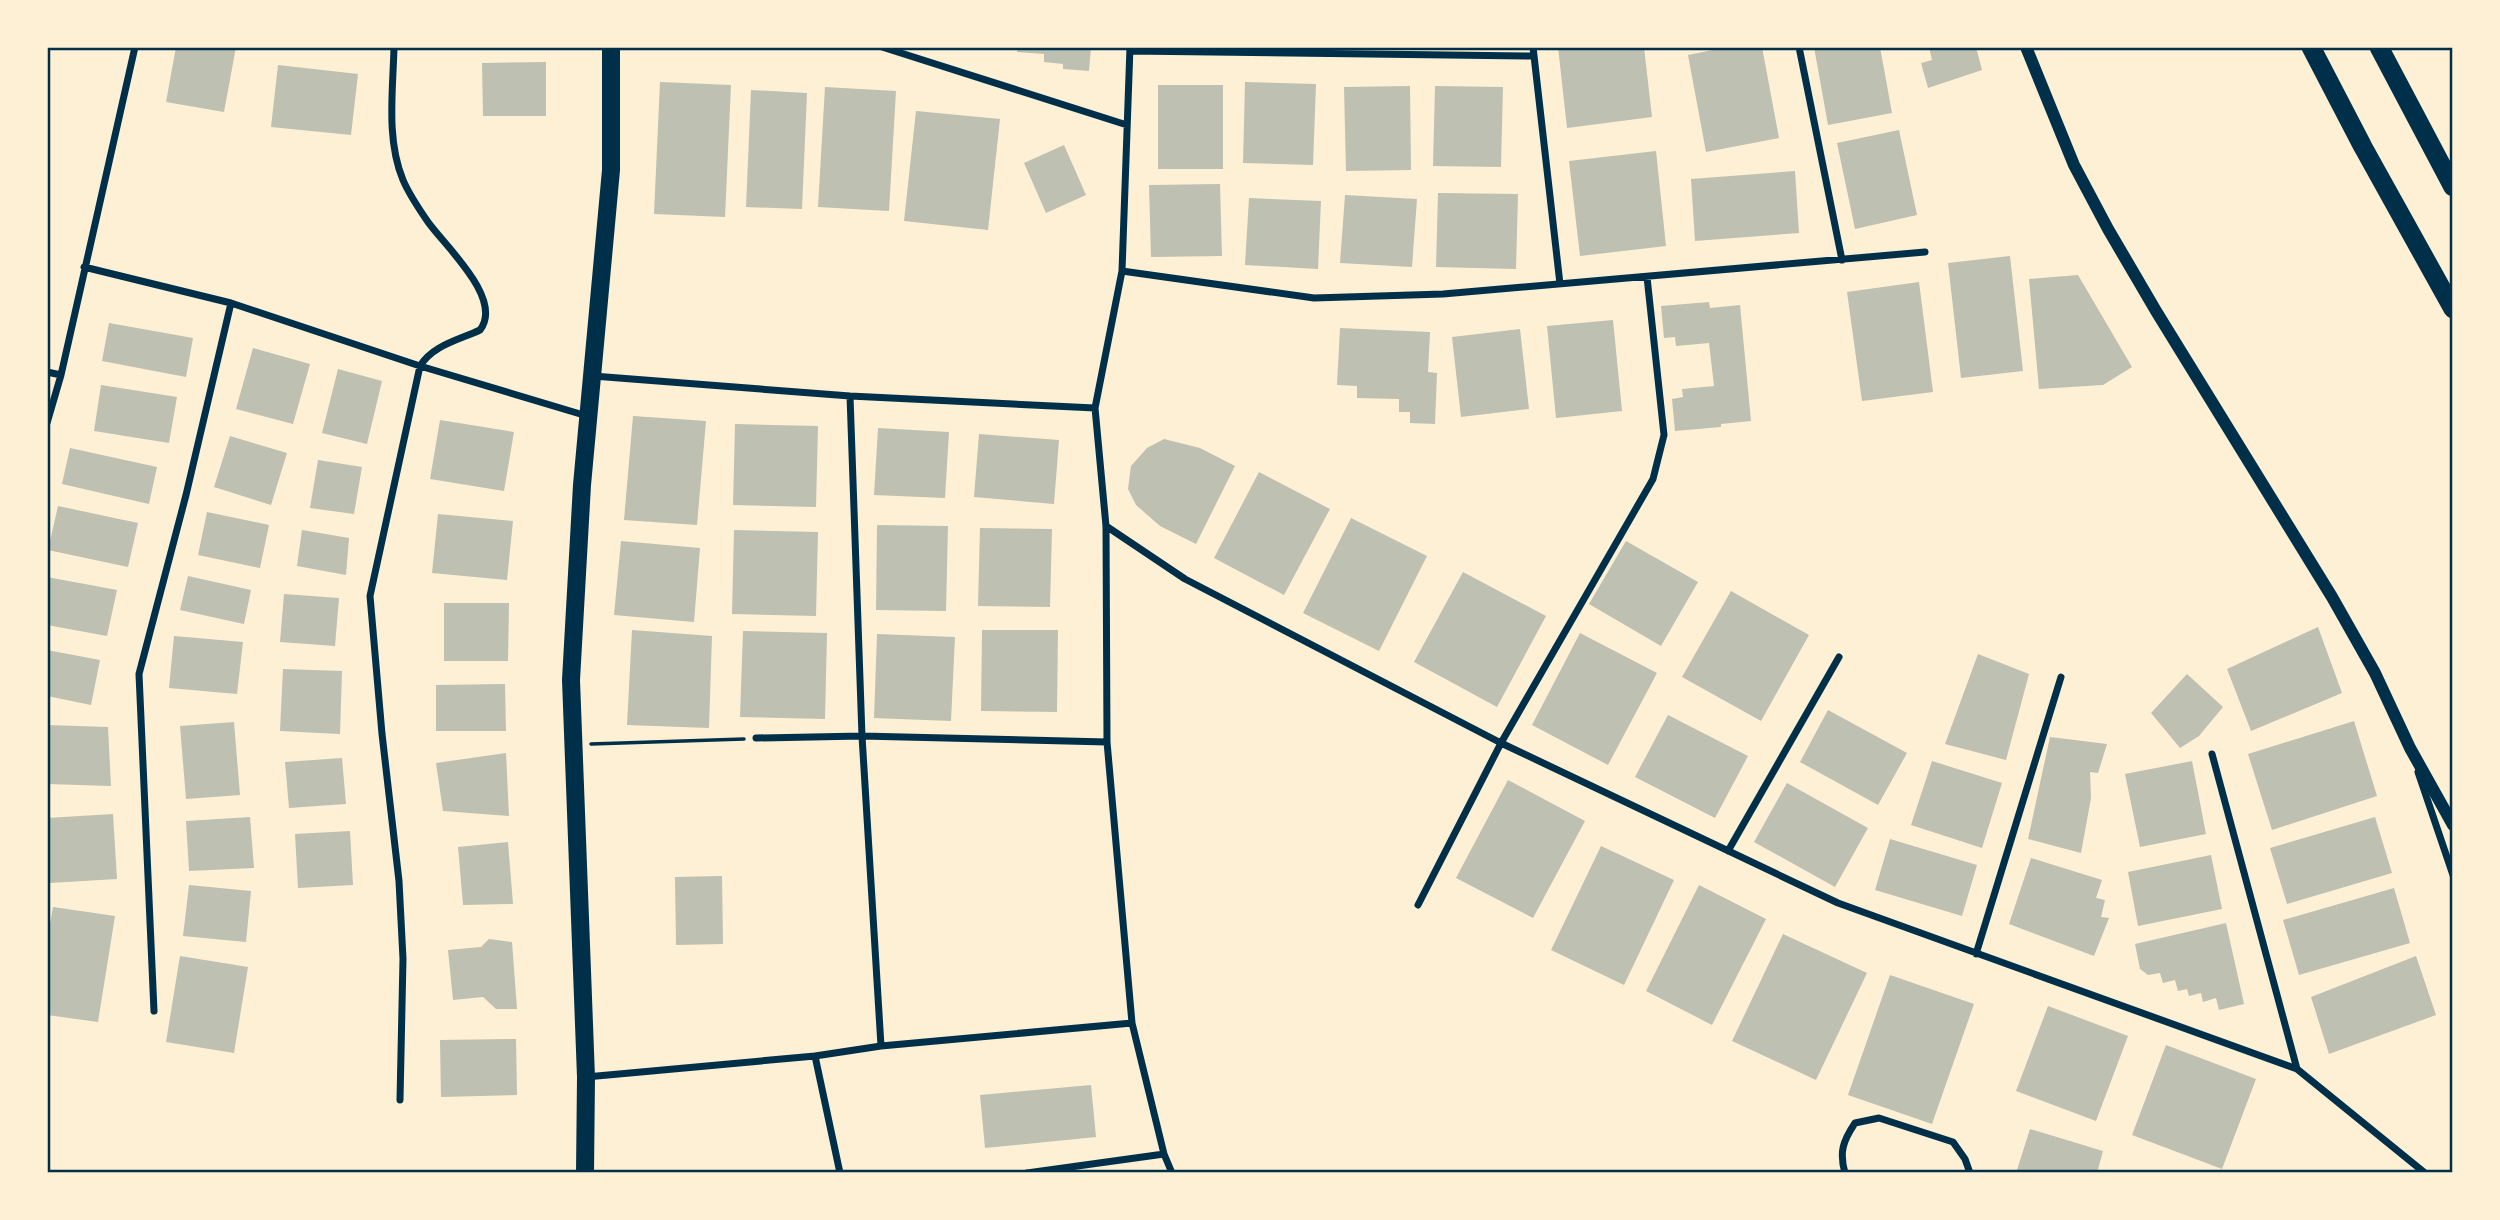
<svg xmlns="http://www.w3.org/2000/svg" width="2500" height="1220" font-family="Mulish,sans-serif">
<rect width="100%" height="100%" fill="#fdf0d5"/>
<!-- building -->
<path fill="#bec0b2" d="M176 47H236L224 112 166 102Z
M1018 47H1091L1089 71 1063 69V64L1044 62V54L1017 52Z
M1558 47H1644L1652 117 1567 128Z
M1728 47H1762L1779 138 1706 152 1688 55Z
M1814 47H1880L1892 113 1828 125Z
M1929 47H1976L1982 70 1928 88 1921 63 1932 60Z
M546 62V116H483L482 63Z
M278 65 358 74 351 135 271 127Z
M660 82 731 85 725 217 654 214Z
M1245 82 1316 84 1313 165 1243 163Z
M1158 85H1223V169H1158Z
M1410 86 1411 170 1346 171 1344 87Z
M1435 86 1503 87 1501 167 1433 166Z
M825 87 896 91 889 211 818 207Z
M751 90 807 93 802 209 746 207Z
M916 111 1000 119 988 230 904 221Z
M1899 130 1917 215 1855 229 1837 143Z
M1064 145 1086 195 1046 213 1024 163Z
M1656 151 1666 246 1580 256 1569 161Z
M1795 171 1799 233 1695 241 1691 179Z
M1220 184 1222 256 1151 257 1149 185Z
M1438 193 1518 194 1516 269 1436 267Z
M1345 195 1417 199 1412 267 1340 263Z
M1249 198 1321 201 1318 269 1245 265Z
M2010 256 2023 371 1961 378 1948 263Z
M2078 275 2132 367 2103 385 2039 389 2029 279Z
M1919 282 1933 392 1862 401 1847 292Z
M1709 302 1710 308 1740 305 1751 421 1721 424V427L1675 431 1672 399 1683 397 1682 389 1714 386 1709 343 1676 346 1675 337 1664 338 1661 306Z
M1613 320 1622 411 1556 418 1547 326Z
M109 323 193 338 186 377 102 361Z
M1340 328 1430 332 1428 372 1437 373 1435 424 1410 423V412H1399V399L1357 398V386L1337 385Z
M1520 329 1529 409 1461 417 1452 337Z
M253 348 310 364 293 424 236 409Z
M338 369 382 381 367 444 322 433Z
M101 385 177 397 169 443 94 431Z
M633 416 706 421 697 525 624 520Z
M440 420 514 432 504 491 430 479Z
M735 424 818 426 816 507 733 505Z
M878 428 949 432 945 498 874 495Z
M979 434 1059 440 1054 504 974 497Z
M230 436 287 453 271 505 214 487Z
M1164 439 1200 448 1235 466 1196 544 1160 526 1136 505 1128 489 1131 466 1147 448Z
M70 448 157 467 149 504 62 484Z
M318 460 362 467 354 514 310 508Z
M1259 472 1330 509 1284 595 1214 558Z
M58 506 138 523 128 567 48 550Z
M207 512 269 525 260 568 198 555Z
M438 514 513 521 507 580 432 573Z
M1351 518 1427 556 1379 651 1303 613Z
M877 525 948 526 946 611 876 610Z
M980 528 1052 529 1050 607 978 606Z
M302 530 349 538 346 575 297 566Z
M734 530 818 532 816 616 732 614Z
M621 541 700 548 694 622 614 615Z
M1626 541 1698 582 1661 646 1589 604Z
M1463 572 1546 616 1497 707 1414 662Z
M188 576 251 590 244 624 180 610Z
M47 577 117 590 107 636 47 625Z
M1731 591 1809 635 1761 721 1682 677Z
M284 594 339 598 335 646 280 642Z
M444 603H509L508 661H444Z
M2318 627 2342 693 2251 731 2227 669Z
M632 630 712 636 709 728 627 725Z
M982 630H1058L1057 712 981 711Z
M743 631 827 633 825 719 740 717Z
M1580 633 1657 673 1608 765 1532 725Z
M877 634 955 637 951 721 874 718Z
M174 636 243 642 237 694 169 688Z
M47 650 100 660 91 705 47 696Z
M1978 654 2029 674 2006 760 1945 744Z
M283 669 342 671 340 734 280 731Z
M2187 674 2223 707 2199 736 2180 748 2151 713Z
M505 684 506 731H436V685Z
M1828 710 1907 753 1878 805 1800 762Z
M1668 715 1748 756 1715 818 1635 777Z
M2354 721 2377 796 2272 830 2248 754Z
M234 722 240 795 186 799 180 726Z
M47 725 108 727 111 786 47 784Z
M2050 737 2107 744 2098 773 2090 772 2091 798 2081 853 2028 839Z
M506 753 509 816 443 811 436 763Z
M342 758 346 804 289 808 285 762Z
M1932 761 2002 783 1982 848 1911 825Z
M2192 761 2206 834 2140 847 2125 774Z
M1508 780 1585 821 1533 918 1456 878Z
M1787 783 1868 828 1835 887 1754 842Z
M113 814 117 879 50 883 47 818Z
M250 817 254 868 189 871 186 821Z
M2375 817 2392 873 2287 904 2270 848Z
M350 831 353 885 298 888 295 834Z
M1890 839 1977 865 1962 916 1875 890Z
M508 842 513 904 463 905 458 847Z
M1601 846 1674 880 1624 985 1551 950Z
M2211 855 2222 909 2138 926 2128 872Z
M2031 858 2102 880 2096 898 2105 900 2101 917 2109 918 2094 956 2009 924Z
M722 876 723 944 676 945 675 877Z
M189 885 251 891 246 942 183 936Z
M1699 885 1766 919 1712 1025 1646 991Z
M2394 888 2410 943 2299 975 2283 920Z
M53 907 115 916 98 1022 47 1015V941Z
M2226 923 2244 1004 2219 1010 2216 998 2203 1002 2201 993 2189 996 2187 989 2178 991 2175 980 2163 983 2160 973 2148 975 2140 969 2135 944Z
M1783 934 1867 973 1816 1080 1732 1041Z
M489 939 512 942 517 1009H496L483 997 453 1000 448 950 481 947Z
M180 956 248 967 234 1053 166 1042Z
M2416 956 2436 1015 2329 1054 2311 997Z
M1890 975 1974 1004 1932 1124 1848 1095Z
M2048 1006 2128 1036 2096 1121 2016 1091Z
M516 1039 517 1095 441 1097 440 1040Z
M2166 1045 2256 1079 2222 1169 2132 1135Z
M1091 1085 1096 1137 985 1148 980 1095Z
M2030 1129 2103 1151 2097 1173H2016Z"/>
<g fill="none" stroke-linecap="round" stroke-linejoin="round">
<!-- path -->
<path stroke="#003049" stroke-width="3.5" d="M591 744 744 739"/>
<!-- minor -->
<path stroke="#003049" stroke-width="7" d="M394 47C393 91 386 139 403 180 409 194 419 209 428 222 445 246 504 299 480 330 459 340 433 345 420 366L370 596 382 734 399 881 403 959 400 1100
M882 47 1127 125
M1130 47 1122 271 1095 408 1106 526 1107 742 1132 1023 1164 1154 1172 1173
M1533 47 1560 284
M1799 47 1842 260
M1130 51 1534 56
M84 267 231 303 420 366 587 416
M1122 271 1314 298 1443 294 1925 252
M47 372 61 375
M593 376 850 396 1095 408
M850 396 862 736 881 1046
M47 423 61 375 135 47
M1106 526 1185 579 1501 743 1838 903 2297 1069 2425 1173
M756 738 862 736 1107 742
M2212 754 2297 1069
M2418 772 2453 875
M1728 851 1839 657
M1418 905 1501 743 1653 479 1664 435 1647 277
M1976 954 2061 677
M154 1011 139 674 186 495 231 303
M815 1056 840 1173
M586 1077 815 1056 881 1046 1132 1023
M1027 1173 1164 1154
M1845 1173C1839 1152 1843 1141 1855 1123L1879 1118 1953 1142 1965 1159 1970 1173"/>
<!-- tertiary -->
<path stroke="#003049" stroke-width="12" d="M2026 47 2074 165 2108 229 2156 311 2332 597 2375 673 2410 748 2453 825"/>
<!-- primary -->
<path stroke="#003049" stroke-width="18" d="M585 1173 586 1077 571 680 582 485 611 170V47"/>
<!-- trunk -->
<path stroke="#003049" stroke-width="19" d="M2311 47 2363 147 2453 309
M2379 47 2453 187"/>
</g>
<!-- border -->
<rect width="2500" height="1220" fill="none" stroke="#fdf0d5" stroke-width="98"/>
<rect x="49" y="49" width="2402" height="1122" fill="none" stroke="#003049" stroke-width="2.5"/>
</svg>
